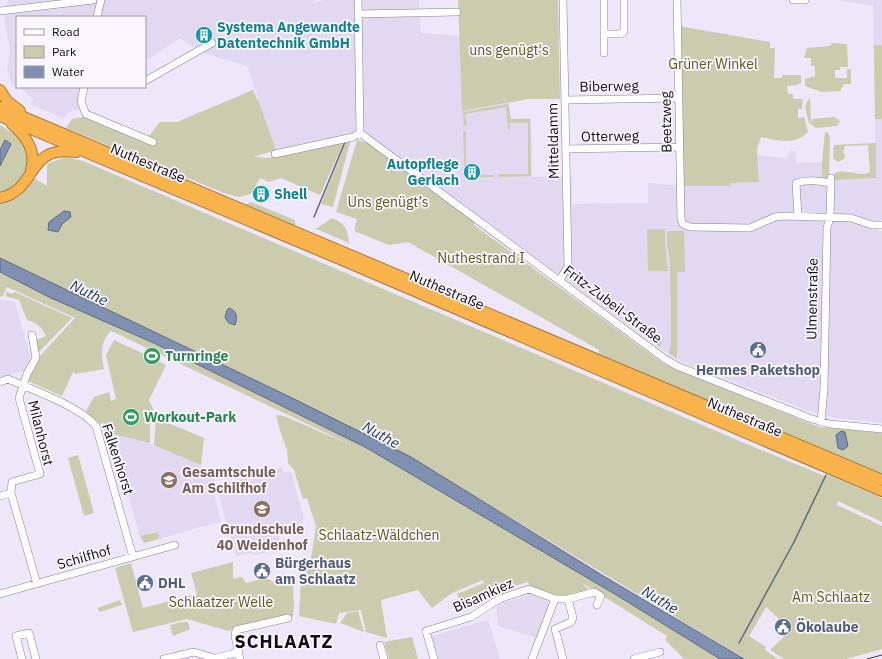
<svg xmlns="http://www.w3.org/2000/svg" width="882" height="659" font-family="'IBM Plex Sans',sans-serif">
<rect width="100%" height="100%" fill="#eee6f9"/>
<!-- built -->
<path fill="#e2d8f1" d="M8 0H315V3L323 0H419L421 33 460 36 462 111 509 103 511 119 531 118 532 177 571 176 572 204 648 203V183L684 186H731V183L759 182 758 155 786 158 791 151H796V163L828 162V180L876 178 873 6 838 0H882V220L877 221V231H882V423L836 418 806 410 675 359 364 133H354L276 150 247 66 200 52 180 38 145 61V17H17V87L12 83 7 72 10 49 4 21Z
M18 87H84V111L73 110 63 118 30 104 34 99Z
M0 299 15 302 31 360 24 371 0 377Z
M156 418 204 438 201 465 212 476 217 485 282 467 284 473 291 471 304 519 296 530 279 535 282 549 255 555 250 553 236 556 216 485 212 487 221 521 159 539 157 532 140 536 111 434 134 438 154 445Z
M532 594 552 604 538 638 498 626 496 605Z
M488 620 500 659H438L432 636Z"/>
<!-- green -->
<path fill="#caccad" d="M458 0H558L560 99H528L462 111Z
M679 26 770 42V48H775L774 78H782V75H801V83L797 85 787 86 788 94H793V99H803L802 109H798V118L804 117 808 132C795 146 777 140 761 137L757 149 759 182 731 183V186H684Z
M832 43 847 44 848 67H840V70H835V78H847V69H851V84H844L840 91 822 92 805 86V79L815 76V66H811V58H804L807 48 830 46Z
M874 45H882V119H875Z
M253 90 257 99H258L276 150 253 157 270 158 344 142 320 195 281 178 269 182 260 178 251 194 238 197 224 193 66 128 72 119 83 117 145 141 160 122H177Z
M810 97 811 125 812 119 834 117 840 121 837 126 816 128 809 123 805 106Z
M508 104 511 119H530L531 176 499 177V174H528V123H509L510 129H508L506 107 465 114 467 125 464 126 463 112Z
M0 125C18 136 32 144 27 168 26 172 25 178 21 182 16 187 7 191 0 195Z
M466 131V175H494V177H465L463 132Z
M825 132H827L830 137 829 180H822V162Z
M357 140 367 143 474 221V225L664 364 819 427 882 433V475L598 353 599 350 408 242 389 245 354 231 357 219 336 212Z
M346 142H350L333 207 321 204Z
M876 143V178L833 180 835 173C847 168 859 178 870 172L868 145 845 146 843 153 845 154 844 159 838 162 833 158 834 145Z
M65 157 83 161 749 445 827 477 828 475 882 498V522L838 501 837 505 882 526V649L846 659H784L770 650 791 630 766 607 749 636 766 647 765 650 778 659H745L410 457 0 260V204L20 196 34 178 47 186V164Z
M251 202 295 220V226L244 205Z
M332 218C345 223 348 230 349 243L316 229Z
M647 229H665V242L668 271H648Z
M669 231H684L685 272H677V358L669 353 671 343 670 262 667 244V232Z
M0 273 156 344 365 447 586 577 720 659H684L665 640 667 636 582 583 590 591 560 596 530 587 528 582 506 588 507 593 493 601 491 598 502 592 498 587 490 594 486 588 489 596 463 607 457 594 484 583 483 580 452 593 432 608 418 590 381 600 387 638 366 632 361 610 339 613 336 624 299 616 301 579 311 559 316 526 307 498 303 499 294 470 288 463 287 450 281 434 276 415 284 416 358 448 111 331C100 341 101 356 104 369L76 374 73 372 62 396 28 381 40 356 75 318 7 287 3 296 0 297Z
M8 289 7 292 12 294 15 292 72 318 37 354 34 341 46 336C41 326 37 323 27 320L19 300 5 296Z
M648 332 663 339 660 347 649 339Z
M114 340 144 354 146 351 160 357 158 361 166 365 149 400 154 411 150 425V443L105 432 104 423 100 424 86 411 94 397 109 392 111 401 116 399 106 355Z
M156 418 204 438 201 465 154 445Z
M78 455 94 513 84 516 68 458Z
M158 532 159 539 144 543 140 536Z
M233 562V579L242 577 246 583 266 578 277 584 283 573 294 580 293 583 294 605 293 616 281 617 234 630 228 631 187 619 133 632 115 568 131 563 143 608 197 594 191 573Z
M120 600 122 605 99 612 98 608Z
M358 611 364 632 340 623 347 613Z
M181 622H188L190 629 173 636 170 625Z
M412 637 418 659H389L384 642Z"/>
<!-- water -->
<path fill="#7f90b1" stroke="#5e6982" d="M5 140 11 144 0 166V150Z
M64 211 70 212 71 217 62 224 58 232 48 230 49 222Z
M0 258 290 397 411 457 602 575 744 659H720L613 593 365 447 156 344 51 298 0 272Z
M229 308C237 311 238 318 235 325L229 323 225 318 227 310Z
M841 431 845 432 848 446 843 450 838 448 836 435Z"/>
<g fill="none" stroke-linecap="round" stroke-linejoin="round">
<!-- stream -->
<path stroke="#5e6982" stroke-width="1.5" d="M314 217 345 142
M739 643 794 542 826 475"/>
<defs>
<path id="minor" d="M358 0 360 133 665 359 677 366 812 419 830 424 882 429
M604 0V53
M677 0 681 219 683 224 690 227 750 228 775 217 785 216 851 218 872 225H882
M793 0H805
M0 11 93 0
M359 14 457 12
M97 17 101 0
M604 34H620L624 32V0
M145 81 212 43
M84 87 81 102 86 114 153 142
M565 100 678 98
M566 149 679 147
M275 154 353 137 360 133
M798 216 796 183C808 179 819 181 831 183
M560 280 568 266 563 0
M32 335 36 358 27 374 19 398 40 474 12 482 11 493 37 584
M0 382 8 379C33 390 79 406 96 426L133 557
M821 422 824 388 827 228 830 217 831 178
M0 496 11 493
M0 594 175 545
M568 599 594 592 601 596 597 605
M380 645 384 659
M22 659 16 636 29 633 36 659
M164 659 194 652 214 658
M212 659 239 652
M240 659 235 636 236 630 288 618
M434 659 426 631 471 617 499 599 529 589 555 599H568L573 618 571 622 555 629 563 659
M532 659 555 599
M634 659 660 652"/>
<path id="highway" d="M0 90 7 101 20 111
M0 107 882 480
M0 116 342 260 882 491
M12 124C26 136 37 151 31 170
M0 198C39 189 25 145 76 152"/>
</defs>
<!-- minor casing -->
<use href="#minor" stroke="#868090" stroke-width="8"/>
<!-- highway casing -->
<use href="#highway" stroke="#a77938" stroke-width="12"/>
<!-- minor -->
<use href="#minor" stroke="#fff" stroke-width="7"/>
<!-- highway -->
<use href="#highway" stroke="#f8b34c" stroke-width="10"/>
<!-- tram -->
<path stroke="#3f3c45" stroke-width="1" d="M867 659 882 655"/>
</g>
<!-- icons -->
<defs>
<symbol id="building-disc" viewBox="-11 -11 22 22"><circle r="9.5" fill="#0f9aa8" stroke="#f9f6fd"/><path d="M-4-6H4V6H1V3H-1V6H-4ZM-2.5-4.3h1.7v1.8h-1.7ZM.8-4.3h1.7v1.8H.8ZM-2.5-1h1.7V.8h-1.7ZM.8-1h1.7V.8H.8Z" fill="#fff"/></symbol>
<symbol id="civic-disc" viewBox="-11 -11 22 22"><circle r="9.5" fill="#5c6f8a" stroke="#f9f6fd"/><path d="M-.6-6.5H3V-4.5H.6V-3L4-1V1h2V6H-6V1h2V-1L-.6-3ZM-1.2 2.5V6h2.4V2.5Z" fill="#fff"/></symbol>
<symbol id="stadium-disc" viewBox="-11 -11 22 22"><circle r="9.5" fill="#2e9e5b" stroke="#f9f6fd"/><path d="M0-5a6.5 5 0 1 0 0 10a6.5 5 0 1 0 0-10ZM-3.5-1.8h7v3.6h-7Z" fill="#fff"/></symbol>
<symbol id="school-disc" viewBox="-11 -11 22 22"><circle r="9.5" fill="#8d6e63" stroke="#f9f6fd"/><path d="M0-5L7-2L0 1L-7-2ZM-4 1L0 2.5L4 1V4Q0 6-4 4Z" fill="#fff"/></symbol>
</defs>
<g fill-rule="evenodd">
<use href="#building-disc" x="194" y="25" width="20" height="20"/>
<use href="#building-disc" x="462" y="162" width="20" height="20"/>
<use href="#building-disc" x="251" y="184" width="20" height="20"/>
<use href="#civic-disc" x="748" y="340" width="20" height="20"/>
<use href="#stadium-disc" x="142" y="346" width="20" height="20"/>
<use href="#stadium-disc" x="121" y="407" width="20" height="20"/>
<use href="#school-disc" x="159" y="470" width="20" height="20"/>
<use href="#school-disc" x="252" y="499" width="20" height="20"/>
<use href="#civic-disc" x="252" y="561" width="20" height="20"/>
<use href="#civic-disc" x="135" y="573" width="20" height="20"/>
<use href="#civic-disc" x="773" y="617" width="20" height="20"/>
</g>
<g text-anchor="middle" stroke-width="3.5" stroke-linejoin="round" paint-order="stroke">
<!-- culture labels -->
<g font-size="14" font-weight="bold" fill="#0d838f" stroke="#f9f6fd" text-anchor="start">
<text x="217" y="32">Systema Angewandte<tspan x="217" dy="16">Datentechnik GmbH</tspan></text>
<text x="459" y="169" text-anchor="end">Autopflege<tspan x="459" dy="16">Gerlach</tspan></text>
<text x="274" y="199">Shell</text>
</g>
<!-- park labels -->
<g font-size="14" fill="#5a5b1c" stroke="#f9f6fd">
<text x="509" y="55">uns genügt's</text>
<text x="713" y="69">Grüner Winkel</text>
<text x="388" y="207">Uns genügt’s</text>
<text x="481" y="263">Nuthestrand I</text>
<text x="379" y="540">Schlaatz-Wäldchen</text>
<text x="831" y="602">Am Schlaatz</text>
<text x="221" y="607">Schlaatzer Welle</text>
</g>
<!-- street labels -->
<g font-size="14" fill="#100e14" stroke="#f9f6fd">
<text transform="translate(609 86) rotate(-1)" y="5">Biberweg</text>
<text transform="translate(666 122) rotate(-91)" y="5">Beetzweg</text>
<text transform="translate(610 136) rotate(-1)" y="5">Otterweg</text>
<text transform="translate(553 141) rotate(-91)" y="5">Mitteldamm</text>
<text transform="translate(148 163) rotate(23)" y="5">Nuthestraße</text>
<text transform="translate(447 290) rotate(23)" y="5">Nuthestraße</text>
<text transform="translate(812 299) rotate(-89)" y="5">Ulmenstraße</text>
<text transform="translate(613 304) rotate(37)" y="5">Fritz-Zubeil-Straße</text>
<text transform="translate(745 417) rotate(23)" y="5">Nuthestraße</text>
<text transform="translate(41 433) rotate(76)" y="5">Milanhorst</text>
<text transform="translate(118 459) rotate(72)" y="5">Falkenhorst</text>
<text transform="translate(84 557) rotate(-16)" y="5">Schilfhof</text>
<text transform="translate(483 595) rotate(-24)" y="5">Bisamkiez</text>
</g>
<!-- leisure labels -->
<g font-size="14" font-weight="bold" fill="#27864d" stroke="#f9f6fd" text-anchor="start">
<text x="165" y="361">Turnringe</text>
<text x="144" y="422">Workout-Park</text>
</g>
<!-- service labels -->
<g font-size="14" font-weight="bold" fill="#4e5e75" stroke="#f9f6fd" text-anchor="start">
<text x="758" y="375" text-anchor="middle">Hermes Paketshop</text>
<text x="275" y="568">Bürgerhaus<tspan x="275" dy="16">am Schlaatz</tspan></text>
<text x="158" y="588">DHL</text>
<text x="796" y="632">Ökolaube</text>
</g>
<!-- education labels -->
<g font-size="14" font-weight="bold" fill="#785e54" stroke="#f9f6fd" text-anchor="start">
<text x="182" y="477">Gesamtschule<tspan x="182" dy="16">Am Schilfhof</tspan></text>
<text x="262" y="534" text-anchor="middle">Grundschule<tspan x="262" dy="16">40 Weidenhof</tspan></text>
</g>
<!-- water labels -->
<g font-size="15" font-style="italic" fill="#253a68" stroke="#f9f6fd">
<text transform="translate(89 293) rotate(26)" y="5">Nuthe</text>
<text transform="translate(381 435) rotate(29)" y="5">Nuthe</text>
<text transform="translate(660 600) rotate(31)" y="5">Nuthe</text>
</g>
<!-- district labels -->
<g font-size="18" font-weight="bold" letter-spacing="1" fill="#100e14" stroke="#f9f6fd">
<text x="284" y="648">SCHLAATZ</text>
</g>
</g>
<!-- legend -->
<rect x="16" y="16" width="130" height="72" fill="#f9f6fd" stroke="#9c99a0"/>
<rect x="24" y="29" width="20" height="6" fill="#ffffff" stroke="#9c99a0"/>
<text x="52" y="36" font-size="12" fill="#100e14">Road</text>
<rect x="24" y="46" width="20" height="12" fill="#caccad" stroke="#9c99a0"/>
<text x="52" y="56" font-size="12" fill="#100e14">Park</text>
<rect x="24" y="66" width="20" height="12" fill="#7f90b1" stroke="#9c99a0"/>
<text x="52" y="76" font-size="12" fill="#100e14">Water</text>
</svg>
